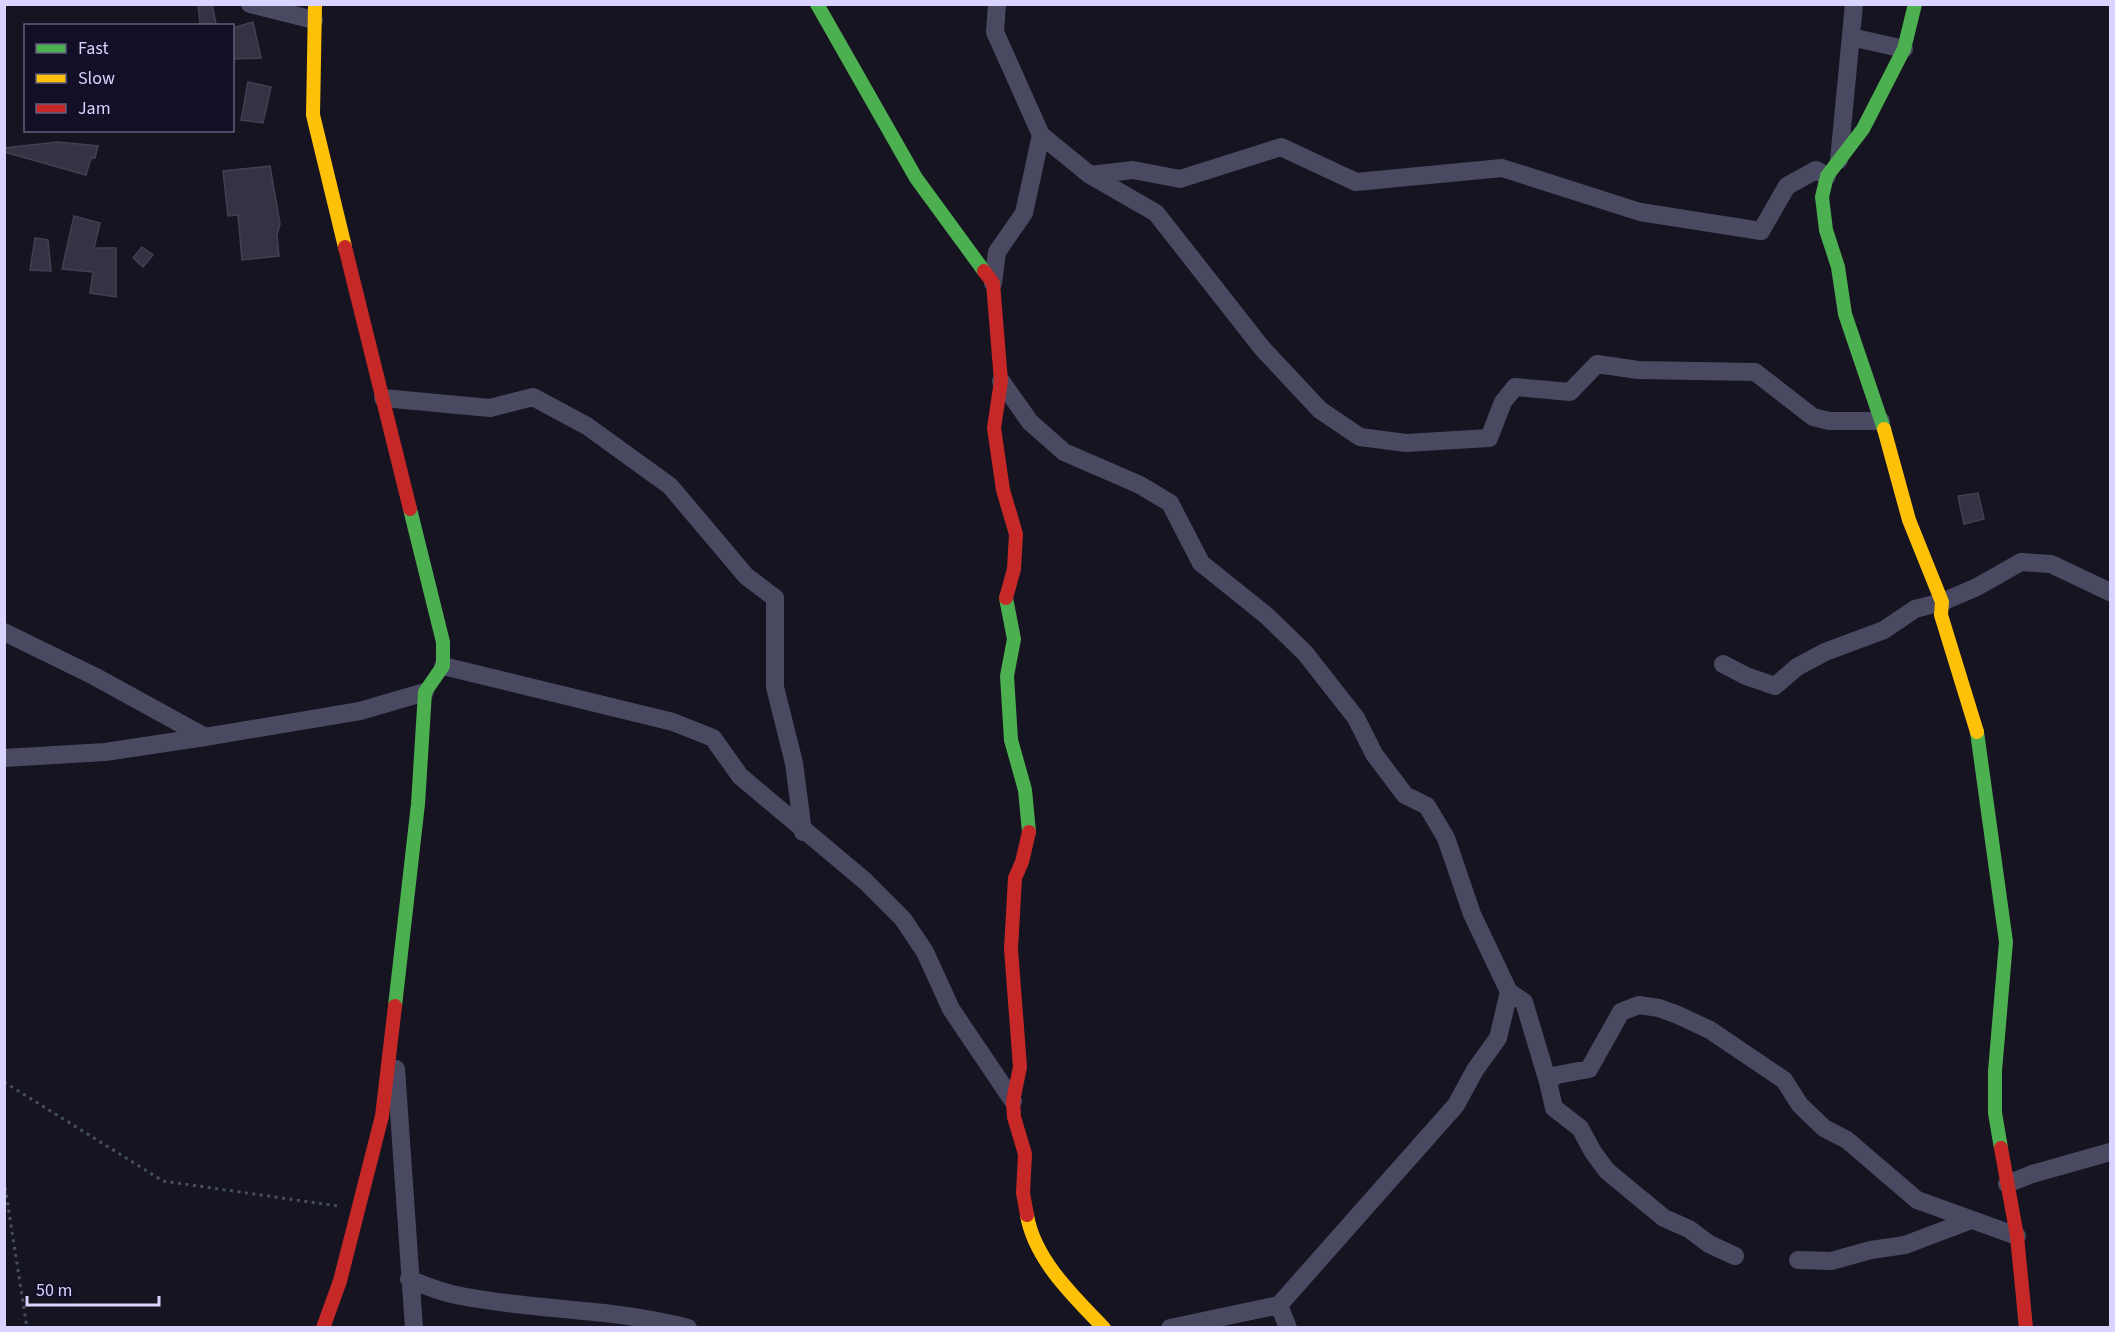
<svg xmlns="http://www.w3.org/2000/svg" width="2115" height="1332" font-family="'Source Sans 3',sans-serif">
<rect width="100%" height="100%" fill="#161421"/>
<!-- building -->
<path fill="#343243" stroke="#433f54" stroke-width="1.5" d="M198 4H212L216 24H200Z
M253 22 261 58 232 59V28Z
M248 82 271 87 263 123 241 120Z
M58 142 98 146 95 158H91L86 175 4 152V148Z
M270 166 280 224 277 235 279 256 242 260 238 215 228 216 223 171Z
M74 216 100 223 94 248H116V297L90 293 93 272 62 269Z
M35 238 48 240 51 271 30 270Z
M142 247 153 255 143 267 133 258Z
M1978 493 1984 519 1964 524 1958 496Z"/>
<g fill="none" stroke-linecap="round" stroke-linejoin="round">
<!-- path -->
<path stroke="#44505f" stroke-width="3" stroke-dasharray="3 4.5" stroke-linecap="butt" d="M4 1082 163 1181 338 1206
M4 1180 27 1328"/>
<!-- street -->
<path stroke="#4a4962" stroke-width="18" d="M250 4 314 20
M1851 37 1904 49
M1041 135 1090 175 1133 170 1180 179 1281 147 1356 182 1502 168 1640 212 1761 231 1787 186 1816 170 1827 176
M1839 160 1854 4
M1090 175 1156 213 1262 348 1320 410 1360 437 1406 443 1489 438 1503 402 1515 387 1570 392 1597 364 1638 370 1755 372 1813 417 1829 421H1881
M993 283 997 252 1024 213 1041 135 995 32 997 4
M1001 381 1030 422 1064 452 1140 485 1170 503 1201 563 1267 616 1305 653 1356 718 1374 754 1405 795 1427 806 1446 838 1472 914 1509 992 1498 1038 1475 1070 1456 1105 1279 1305 1170 1328
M383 398 490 408 533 397 587 426 670 486 746 576 775 598V687L794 763 803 832
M4 632 94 676 205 737 360 711 425 692
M1723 664 1746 676 1775 686 1797 667 1825 652 1884 630 1915 609 1942 602 1977 587 2021 562 2051 564 2110 592
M443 666 673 722 713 738 740 776 865 881 903 919 925 952 951 1009 1013 1101
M4 758 105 752 205 737
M1509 992 1524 1002 1548 1082
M396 1069 414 1328
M2007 1184 2032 1174 2110 1152
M1735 1256 1709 1244 1689 1229 1664 1218 1607 1171 1593 1152 1580 1128 1554 1108 1548 1082 1557 1075 1589 1069 1621 1012 1639 1005 1659 1008 1678 1015 1710 1030 1784 1080 1800 1105 1824 1128 1847 1140 1917 1200 2017 1236
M1798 1260 1831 1261 1871 1250 1905 1245 1971 1220
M409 1279C426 1286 443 1293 461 1296 537 1311 614 1308 688 1328
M1279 1305 1288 1328"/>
<!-- fast -->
<path stroke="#4caf50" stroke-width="14" d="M817 4 916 178 984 271
M1884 429 1845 314 1838 267 1826 230 1822 197 1827 176 1863 129 1904 49 1915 4
M1006 598 1014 639 1007 676 1011 740 1025 790 1029 832
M1977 732 2006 942 1995 1071V1113L2001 1148
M395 1006 418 804 425 692 443 666V642L410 509"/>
<!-- slow -->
<path stroke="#ffc107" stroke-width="14" d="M315 4 313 115 345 247
M1884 429 1909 520 1942 602 1941 615 1977 732
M1027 1215C1034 1259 1074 1297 1104 1328"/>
<!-- jam -->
<path stroke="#c62828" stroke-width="14" d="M345 247 410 509
M984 271 993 283 1001 381 994 428 1003 490 1016 534 1014 569 1006 598
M2001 1148 2017 1236 2026 1328
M1027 1215 1023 1193 1025 1154 1014 1117 1013 1101 1020 1067 1011 949 1015 878 1022 862 1029 832
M323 1328 340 1281 382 1116 395 1006"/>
</g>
<!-- border -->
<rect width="2115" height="1332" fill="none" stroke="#d9d4ff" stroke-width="12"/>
<!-- legend -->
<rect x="24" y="24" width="210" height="108" fill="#130f26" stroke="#625e7d" stroke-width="1.5"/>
<rect x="36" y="44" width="30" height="9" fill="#4caf50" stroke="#625e7d" stroke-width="1.5"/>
<text x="78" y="54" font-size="18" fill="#d9d4ff">Fast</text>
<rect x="36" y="74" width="30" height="9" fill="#ffc107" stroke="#625e7d" stroke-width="1.5"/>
<text x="78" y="84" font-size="18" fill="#d9d4ff">Slow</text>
<rect x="36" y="104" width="30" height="9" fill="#c62828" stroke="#625e7d" stroke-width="1.5"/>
<text x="78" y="114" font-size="18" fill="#d9d4ff">Jam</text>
<!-- scale -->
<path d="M27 1296v9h132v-9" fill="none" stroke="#d9d4ff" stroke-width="3"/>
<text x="36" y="1296" font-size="18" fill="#d9d4ff" stroke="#130f26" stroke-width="4.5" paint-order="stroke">50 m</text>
</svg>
